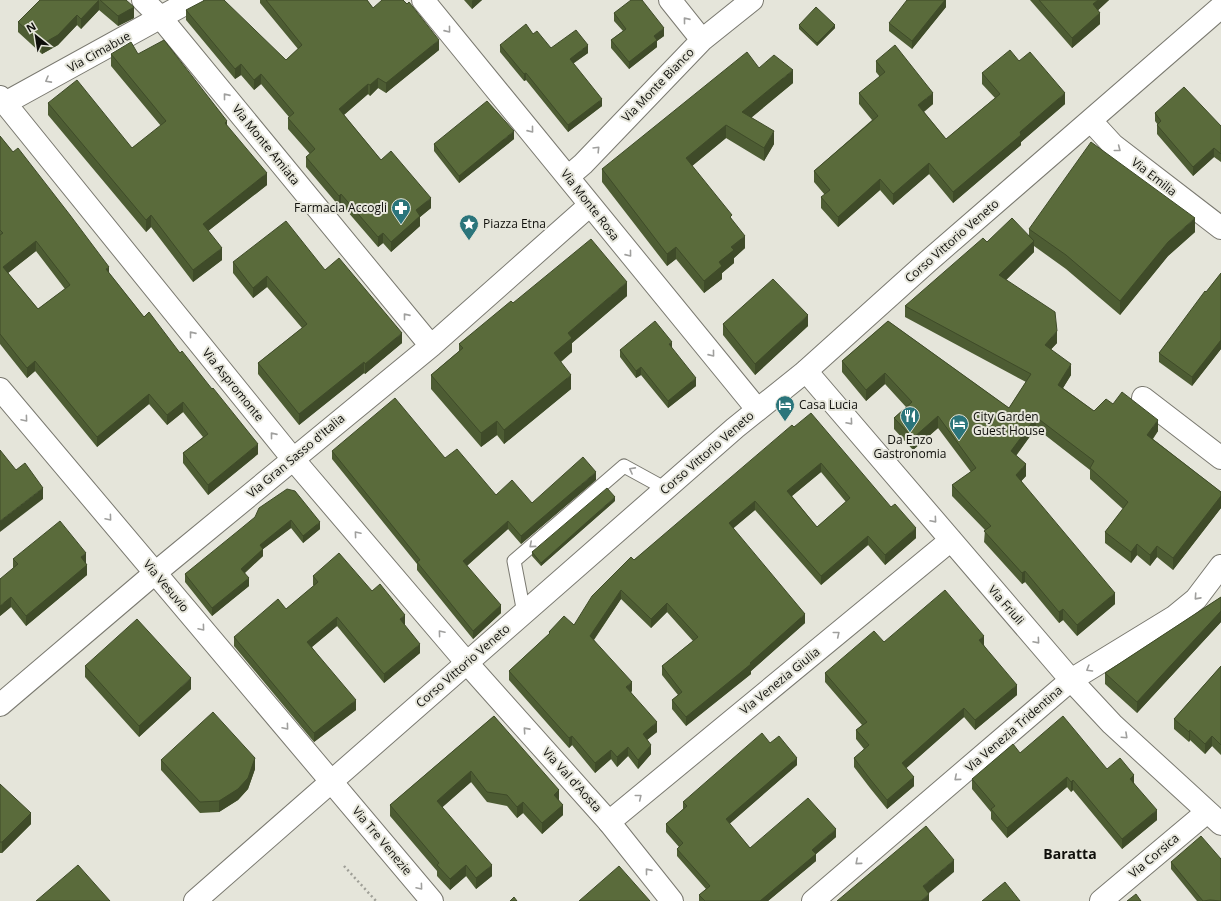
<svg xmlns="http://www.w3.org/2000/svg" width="1221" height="901" font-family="'Open Sans',sans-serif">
<rect width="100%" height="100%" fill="#e5e5da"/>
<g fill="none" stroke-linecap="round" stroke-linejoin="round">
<defs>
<path id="service" d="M524 613 514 561 624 466 666 489"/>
<path id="minor" d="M143 0 161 18 431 346
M423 0 757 409
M670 0 702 40
M5 103 192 0
M1091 121 1113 145 1221 228
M569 176 583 164 702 40 752 0
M806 371 1071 680 1112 724 1221 824
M1143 398 1221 458
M0 705 155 573 431 346 590 205
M609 822 951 540
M813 901 1071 680 1174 617 1196 599 1221 566
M1101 901 1207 812"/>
<path id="tertiary" d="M0 97 293 459 467 663 609 822 672 901
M0 389 432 901"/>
<path id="secondary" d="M195 901 735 428 806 371 925 264 1221 7"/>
</defs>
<!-- service casing -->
<use href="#service" stroke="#7a7970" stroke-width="15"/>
<!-- minor casing -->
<use href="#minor" stroke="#7a7970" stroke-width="24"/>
<!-- tertiary casing -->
<use href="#tertiary" stroke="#7a7970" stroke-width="24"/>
<!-- secondary casing -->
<use href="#secondary" stroke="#7a7970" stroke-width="24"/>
<!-- path -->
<path stroke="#9f9f97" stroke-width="2.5" stroke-dasharray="2 3" stroke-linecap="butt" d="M344 866 376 901"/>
<!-- service -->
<use href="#service" stroke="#fff" stroke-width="13"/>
<!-- minor -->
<use href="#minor" stroke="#fff" stroke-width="22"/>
<!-- tertiary -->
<use href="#tertiary" stroke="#fff" stroke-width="22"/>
<!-- secondary -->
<use href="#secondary" stroke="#fff" stroke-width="22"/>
</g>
<!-- wall -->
<path fill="#4d5c33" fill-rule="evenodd" d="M40 0H126L134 18 118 26 99 10 81 29 77 25 58 45 42 54 18 32V22Z
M260 0H367L373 8 439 50 386 93 378 88 370 96 368 94 344 115 381 160 431 208 420 217V226L391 252 383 243 378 247 341 204 339 206 306 167V157L310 154 288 129V118L289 117 261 84 254 90 241 75 235 79 186 20V10L286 60 298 49 260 3Z
M464 0H482L472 9Z
M946 0V7L912 49 889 31V23Z
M1030 0H1109L1098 10 1100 24 1072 48Z
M614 13 664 36 657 41V47L629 69 611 48V40L623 31 614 21Z
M799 25 835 28 817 46 799 29Z
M533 34 551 48 588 53 573 63 602 106 568 132 526 80 524 81 500 52V45Z
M111 54H138L227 126 267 185 208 231 222 260 193 282 151 227 146 232 48 115V103L132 148 161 126 111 66Z
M876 61 933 104 924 112 946 139 995 98 982 84V73L1019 61 1065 104 1021 142V145L953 203 929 174 893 205 880 190 838 227 821 208V197L825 195 814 182V171L872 120 859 104V93L880 77 876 72Z
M759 68 793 83 751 118 774 144 764 161 726 138 692 166 732 220 745 248 734 258V263L722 273V279L704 293 676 259 667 266 602 182V169Z
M1155 113 1221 126V162L1214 157 1193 176 1157 134V125H1158L1155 121Z
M0 136 144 317 180 353 258 454 208 495 183 463V453L203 437 183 412 167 425 149 404 97 447 35 371 27 378 0 344ZM36 251 65 289 38 309 8 273Z
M514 139 459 183 434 151V144Z
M1029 229 1195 232 1168 256 1120 315 1066 269 1034 246V252L1006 280 1057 343 1051 349 1071 375 1063 388 1094 411 1113 404 1158 431 1153 439 1221 492V508L1173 570 1157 557 1150 566 1137 555 1131 563 1105 543V532L1123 509 1090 479V470L1036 428 1016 456 1026 476 1021 481 1115 604 1077 636 1063 620 1059 623 1025 582 1022 584 984 542 985 530 952 496V485L971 472 938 428 913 450 894 429V418L906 407 885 384 866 401 842 372V361L888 321 1009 408 1026 382 905 317V306L987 242 1029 235Z
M233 262 325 270 402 343 365 374 364 373 299 425 258 374V363L302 328 267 287 253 298 233 273Z
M1221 273V349L1192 386 1159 362V353Z
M627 296 572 343V352L561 362 571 389 504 444 497 435 481 447 431 389V375L459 351V344L513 303Z
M723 324 808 326 755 375 723 335Z
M620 350 696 386 668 408 641 375 636 378 620 357Z
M794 427 916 538 885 565 868 545 821 585 755 510 733 528 805 623 751 671V674L686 726 672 709V700L678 695 662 675V666L693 641 667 612 651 628 621 599 594 640 632 691 631 692 657 732 647 740 651 754 638 769 628 756 617 767 611 759 595 773 572 745 569 748 509 680V671L549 634V632L574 625 634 560ZM821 472 846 502 817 527 792 496Z
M332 451 445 458 496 495 532 503 596 480 521 544 508 529 467 566 501 613 473 639 417 570V564L332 459Z
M295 491 320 529 303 543 291 528 263 549V556L245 573 249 586 212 616 185 582V574Z
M615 501 541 566 532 556V552Z
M13 559 86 563 87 575 26 626 11 607 0 616 13 568Z
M313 576 372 591 405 624 404 625 420 653 384 683 337 626 312 647 356 710 314 742 234 646V637L286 609 314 586 313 585Z
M1221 597V622L1137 713 1105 684V673Z
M884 642 984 645 1017 695 975 730 964 717 906 768 914 786 887 809 870 788 854 767V758L864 749 856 739V730L862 725 825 682V673Z
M85 666 191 689 139 737 85 677Z
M1221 666V755L1212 746 1205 754 1190 740 1189 742 1174 729V719Z
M494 716 559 800 563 815 542 834 523 813 517 818 507 806 487 802 471 782 442 807 492 876 476 889 466 876 450 890 437 876V871L390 816V805Z
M770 743 797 765 729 824 750 848 836 837 816 854V861L768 901H699V895L706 889 677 856V849L679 847 666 832V824L683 809V802Z
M1020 753 1107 769 1134 783 1157 820 1122 849 1073 790 1071 792 1067 787 1007 838 991 819V812L972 789V779Z
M161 760 255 769 248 789 238 800 219 812 200 813 161 770Z
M0 784 31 824 2 853H0Z
M1171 862 1221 901H1197L1171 869Z"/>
<!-- shaded-wall -->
<path fill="#3f4b29" d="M99 0V10L81 29V19Z
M473 0H482L472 9V1Z
M945 0H946V7L912 49V41Z
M1098 0H1109L1093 15V4Z
M134 7V18L118 26V16Z
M1100 13V24L1072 48V38Z
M77 15V25L58 45 42 54V44Z
M835 25V28L817 46V43Z
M664 28V36L657 41V47L629 69V62L654 36Z
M439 40V50L386 93V83Z
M588 45V53L570 66V59Z
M241 64V75L235 79V69Z
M793 70V83L742 125V112Z
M526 73V80L524 81V74Z
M261 74V84L254 90V80Z
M378 78V88L370 96V85Z
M368 84V94L339 119V109Z
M933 93V104L918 116V105Z
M1065 93V104L1021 142V145L953 203V192L1020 132Z
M602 99V106L568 132V125Z
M227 121V132L225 123Z
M726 125V138L686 171V158Z
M514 131V139L459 183V176Z
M774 131V144L764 161V148Z
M1214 148V157L1193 176V167Z
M929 163V174L893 205V194Z
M267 173V185L203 235V224Z
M880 179V190L838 227V217Z
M341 194V204L339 206V196Z
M431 198V208L420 217V226L391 252V242L416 210Z
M151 215V227L146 232V220Z
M1195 218V232L1168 256 1120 315V301L1168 242Z
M383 233V243L378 247V237Z
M745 236V248L734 258V263L722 273V279L704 293V281L731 247Z
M36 241V251L3 277V267Z
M1034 241V252L999 287V275Z
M676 247V259L667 266V254Z
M222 248V260L193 282V270Z
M109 267V277L106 269Z
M267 276V287L253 298V288Z
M627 282V296L572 343V352L554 367V353L568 333Z
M808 315V326L755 375V364Z
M1057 331V343L1045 356V345Z
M402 333V343L365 374V364Z
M1221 340V349L1192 386V377Z
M672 342V350L669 344Z
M35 361V371L27 378V368Z
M364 362V373L299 425V414Z
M1071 364V375L1058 396V385Z
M641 367V375L636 378V371Z
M885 373V384L866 401V390Z
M571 375V389L504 444V430Z
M696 378V386L668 408V401Z
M149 394V404L97 447V437Z
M183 402V412L167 425V415Z
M938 416V428L913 450V438Z
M1036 417V428L1011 462V451Z
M1158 420V431L1147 446V435Z
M497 421V435L481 447V433Z
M258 444V454L208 495V485Z
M821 463V472L787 500V491Z
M1026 464V476L1016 487V475Z
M596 472V480L521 544V536Z
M43 488V499L0 532V521Z
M1221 496V508L1173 570V558Z
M615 497V501L541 566V563Z
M755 501V510L729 532V523Z
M291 520V528L263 549V556L241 576V569L260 545Z
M508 521V529L463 569V561Z
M320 522V529L303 543V536Z
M916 528V538L885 565V555Z
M868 536V545L821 585V576Z
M1137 544V555L1131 563V552Z
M1157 546V557L1150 566V555Z
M86 553V563L81 567V557Z
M87 565V575L26 626V616Z
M1025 571V582L1022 584V573Z
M249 578V586L212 616V608Z
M621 590V599L590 645V636Z
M1115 593V604L1077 636V625Z
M11 597V607L0 616V606Z
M667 603V612L651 628V619Z
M501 605V613L473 639V631Z
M1063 609V620L1059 623V612Z
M1221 611V622L1137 713V702Z
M805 614V623L751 671V674L686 726V717L750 663Z
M405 615V624L400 629V619Z
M337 617V626L307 651V642Z
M984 636V645L979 649V640Z
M420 644V653L384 683V674Z
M191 678V689L139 737V726Z
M632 682V691L626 696V687Z
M1017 685V695L975 730V720Z
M356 700V710L314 742V733Z
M964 708V717L902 772V763Z
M657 722V732L643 743V734Z
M1190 730V740L1189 742V732Z
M572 736V745L569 748V738Z
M1212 736V746L1205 754V744Z
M651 745V754L638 769V760Z
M628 747V756L617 767V757Z
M611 750V759L595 773V763Z
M255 758V769L248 789 238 800 219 812V801Z
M797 758V765L726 827V819Z
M471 771V782L437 812V801Z
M1134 775V785L1130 779Z
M914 777V786L887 809V800Z
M1067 777V787L1007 838V828Z
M1073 780V790L1071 792V782Z
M559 790V801L554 795Z
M523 802V813L517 818V807Z
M563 805V815L542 834V823Z
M1157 810V820L1122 849V839Z
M31 813V824L2 853V842Z
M836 829V837L816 854V861L768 901H760L812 850Z
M954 860V872L923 898V886Z
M466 865V876L450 890V879Z
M492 865V876L476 889V878Z
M929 894V901H921Z"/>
<!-- building -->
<path fill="#5a6b3b" stroke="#3f4b29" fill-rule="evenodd" d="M40 0H99L81 19 77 15 58 35 42 44 18 22Z
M100 0H126L134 7 118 16Z
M205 0H224L286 60 302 45 266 0H367L373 8 382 0H403L407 4 409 2 439 40 386 83 378 78 370 85 368 84 339 109 381 160 391 151 431 198 416 210 420 216 391 242 383 233 378 237 341 194 339 196 306 157 315 149 288 118 294 113 261 74 254 80 241 64 235 69 186 10Z
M631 0H642L664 28 654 36 657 40 629 62 611 40 626 29 614 13Z
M907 0H945L912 41 889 23Z
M1039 0H1098L1093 4 1100 13 1072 38Z
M816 7 835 25 817 43 799 25Z
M526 24 533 34 537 31 551 48 576 30 588 45 570 59 602 99 568 125 526 73 524 74 500 45Z
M164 40 227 121 225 123 267 173 203 224 222 248 193 270 151 215 146 220 48 103 77 80 132 148 166 121 111 54 131 42 138 54Z
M895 45 933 93 918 105 946 139 1000 94 982 73 1010 50 1019 61 1030 52 1065 93 1020 132 1021 135 953 192 929 163 893 194 880 179 838 217 821 197 830 190 814 171 878 116 859 93 885 72 876 61Z
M747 52 759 68 774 55 793 70 742 112 774 131 764 148 726 125 686 158 732 215 730 217 745 236 731 247 734 250 719 262 722 266 704 281 676 247 667 254 602 169Z
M1184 87 1221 126V154L1214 148 1193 167 1157 125 1161 121 1155 113Z
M487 101 514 131 459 176 434 144Z
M0 136 13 152 18 148 70 215 109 267 106 269 144 317 149 312 180 353 182 351 212 389 213 388 258 444 208 485 183 453 208 434 183 402 167 415 149 394 97 437 35 361 27 368 0 334V235L3 233 0 230ZM36 241 70 285 38 309 3 267Z
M1091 142 1195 218 1168 242 1120 301 1066 255 1029 229Z
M1012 218 1034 241 999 275 1055 312 1057 331 1045 345 1071 364 1058 385 1094 411 1106 399 1113 404 1122 392 1158 420 1147 435 1221 492V496L1173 558 1157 546 1150 555 1137 544 1131 552 1105 532 1128 502 1090 468 1094 461 1036 417 1011 451 1026 464 1016 475 1115 593 1077 625 1063 609 1059 612 1025 571 1022 573 984 531 991 526 952 485 976 468 938 416 913 438 894 418 912 402 885 373 866 390 842 361 888 321 1009 408 1031 374 905 306 983 238 987 242Z
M286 221 325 270 339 258 402 333 365 364 364 362 299 414 258 363 307 324 267 276 253 288 233 262Z
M591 239 627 282 568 333 572 338 554 353 571 375 504 430 497 421 481 433 431 375 463 348 459 344 511 301 513 303Z
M1221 273V340L1192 377 1159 353 1205 291 1206 292Z
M773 279 808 315 755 364 723 324Z
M655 321 672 342 669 344 696 378 668 401 641 367 636 371 620 350Z
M395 398 445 458 457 449 496 495 512 480 532 503 583 457 596 472 521 536 508 521 463 561 501 605 473 631 417 562 420 560 332 451Z
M811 413 891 507 895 504 916 528 885 555 868 536 821 576 755 501 729 523 805 614 750 663 751 664 686 717 672 700 682 692 662 666 698 637 667 603 651 619 621 590 590 636 632 682 626 687 657 722 643 734 651 745 638 760 628 747 617 757 611 750 595 763 572 736 569 738 509 671 550 633 549 632 564 616 574 625 592 596 631 557 634 560 792 425 794 427ZM821 463 850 498 817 527 787 491Z
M0 450 16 470 25 463 43 488 0 521Z
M607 488 615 497 541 563 532 552Z
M287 489 295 491 320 522 303 536 291 520 260 545 263 549 241 569 249 578 212 608 185 574 238 531 255 517 259 508Z
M60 521 86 553 81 557 87 565 26 616 11 597 0 606V579L18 564 13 559Z
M339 553 372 591 380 584 405 615 400 619 420 644 384 674 337 617 307 642 356 700 314 733 234 637 278 599 286 609 318 582 313 576Z
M945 590 984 636 979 640 1017 685 975 720 964 708 902 763 914 777 887 800 870 779 854 758 869 745 856 730 867 722 825 673 874 631 884 642Z
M1221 597V611L1137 702 1105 673Z
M137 619 191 678 139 726 85 666Z
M1221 666V745L1212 736 1205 744 1190 730 1189 732 1174 719Z
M213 712 255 758 248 778 238 789 219 801 200 802 161 760Z
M494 716 559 790 554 795 563 805 542 823 523 802 517 807 507 795 487 792 471 771 437 801 492 865 476 878 466 865 450 879 437 865 439 863 390 805Z
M1063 716 1107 769 1120 758 1134 775 1130 779 1157 810 1122 839 1073 780 1071 782 1067 777 1007 828 991 809 995 806 972 779 1013 744 1020 753Z
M762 733 770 743 779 736 797 758 726 819 750 848 808 798 836 829 812 850 816 854 760 901H705L699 895 710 886 677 849 683 843 666 824 687 806 683 802Z
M0 784 31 813 2 842H0Z
M926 826 954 860 923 886 929 894 921 901H837Z
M1201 836 1221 859V901L1210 900 1203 901 1171 862Z
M78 865 110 901H36Z
M619 866 650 901H579Z
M1005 882 1020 901H982Z
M1136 894 1141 901H1127Z
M514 897 517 901H510Z"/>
<!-- one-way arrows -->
<defs><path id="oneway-chevron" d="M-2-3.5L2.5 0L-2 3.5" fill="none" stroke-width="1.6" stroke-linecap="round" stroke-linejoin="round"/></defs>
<g stroke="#9f9f9d">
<use href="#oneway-chevron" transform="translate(686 20) rotate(-129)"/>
<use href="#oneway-chevron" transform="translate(448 30) rotate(51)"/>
<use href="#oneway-chevron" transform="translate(48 80) rotate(151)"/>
<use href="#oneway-chevron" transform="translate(226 96) rotate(-129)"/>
<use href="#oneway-chevron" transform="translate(531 130) rotate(51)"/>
<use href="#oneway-chevron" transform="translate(597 149) rotate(-46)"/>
<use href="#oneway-chevron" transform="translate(1118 149) rotate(38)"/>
<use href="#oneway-chevron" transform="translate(629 254) rotate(51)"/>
<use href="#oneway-chevron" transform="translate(406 316) rotate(-129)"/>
<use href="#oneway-chevron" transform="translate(192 334) rotate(-129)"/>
<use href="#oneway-chevron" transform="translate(712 354) rotate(51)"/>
<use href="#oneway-chevron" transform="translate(25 419) rotate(50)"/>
<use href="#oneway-chevron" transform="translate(850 422) rotate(49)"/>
<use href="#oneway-chevron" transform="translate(273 435) rotate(-129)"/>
<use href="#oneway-chevron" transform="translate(632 470) rotate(-152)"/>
<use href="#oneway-chevron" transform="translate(109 518) rotate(50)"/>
<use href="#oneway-chevron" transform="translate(934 520) rotate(49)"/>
<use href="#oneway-chevron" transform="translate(357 534) rotate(-130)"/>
<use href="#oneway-chevron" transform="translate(532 545) rotate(139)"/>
<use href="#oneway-chevron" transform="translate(1197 597) rotate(132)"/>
<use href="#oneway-chevron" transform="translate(202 628) rotate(50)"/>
<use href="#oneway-chevron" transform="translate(441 633) rotate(-130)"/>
<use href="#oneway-chevron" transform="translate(837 634) rotate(-39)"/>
<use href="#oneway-chevron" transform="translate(1037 641) rotate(49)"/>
<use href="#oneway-chevron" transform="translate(1089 669) rotate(149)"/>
<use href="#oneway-chevron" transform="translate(286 727) rotate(50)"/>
<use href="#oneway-chevron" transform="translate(526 730) rotate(-132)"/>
<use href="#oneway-chevron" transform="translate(1125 736) rotate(43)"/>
<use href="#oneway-chevron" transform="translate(957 778) rotate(139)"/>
<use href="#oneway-chevron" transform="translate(639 797) rotate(-39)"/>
<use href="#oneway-chevron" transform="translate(858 862) rotate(139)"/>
<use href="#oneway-chevron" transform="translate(648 871) rotate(-129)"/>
<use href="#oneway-chevron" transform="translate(420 887) rotate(50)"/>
</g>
<!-- icons -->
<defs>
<symbol id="pharmacy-pin" viewBox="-11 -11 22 30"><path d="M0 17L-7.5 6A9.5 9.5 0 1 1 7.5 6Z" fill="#2b757b" stroke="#e5e5da"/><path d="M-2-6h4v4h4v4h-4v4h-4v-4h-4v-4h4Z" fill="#fff"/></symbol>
<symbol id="sight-pin" viewBox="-11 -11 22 30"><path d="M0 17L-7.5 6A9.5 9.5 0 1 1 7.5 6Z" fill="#2b757b" stroke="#e5e5da"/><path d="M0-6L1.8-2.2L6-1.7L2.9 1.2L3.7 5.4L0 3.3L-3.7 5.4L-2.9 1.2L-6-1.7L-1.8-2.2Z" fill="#fff"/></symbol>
<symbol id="hotel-pin" viewBox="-11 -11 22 30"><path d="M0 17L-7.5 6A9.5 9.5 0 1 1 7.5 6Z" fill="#2b757b" stroke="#e5e5da"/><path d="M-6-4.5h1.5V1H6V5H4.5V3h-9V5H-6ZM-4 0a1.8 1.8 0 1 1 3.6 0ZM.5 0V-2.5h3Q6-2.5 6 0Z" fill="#fff"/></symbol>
<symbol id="restaurant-pin" viewBox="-11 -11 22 30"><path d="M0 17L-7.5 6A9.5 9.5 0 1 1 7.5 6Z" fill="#2b757b" stroke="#e5e5da"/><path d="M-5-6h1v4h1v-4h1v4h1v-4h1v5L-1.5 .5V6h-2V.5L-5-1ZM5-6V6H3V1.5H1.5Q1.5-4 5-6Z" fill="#fff"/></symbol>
</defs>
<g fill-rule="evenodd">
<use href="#pharmacy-pin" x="390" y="197" width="22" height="30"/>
<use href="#sight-pin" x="458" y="213" width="22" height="30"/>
<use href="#hotel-pin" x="774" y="394" width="22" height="30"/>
<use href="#restaurant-pin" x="899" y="405" width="22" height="30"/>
<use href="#hotel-pin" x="948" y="413" width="22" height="30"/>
</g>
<g text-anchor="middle" stroke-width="4" stroke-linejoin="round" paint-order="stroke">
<!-- street labels -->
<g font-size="12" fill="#0f0f0b" stroke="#e5e5da">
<text transform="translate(99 52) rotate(-29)" y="4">Via Cimabue</text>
<text transform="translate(658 85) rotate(-46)" y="4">Via Monte Bianco</text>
<text transform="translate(266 145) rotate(51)" y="4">Via Monte Amiata</text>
<text transform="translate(1154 177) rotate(38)" y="4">Via Emilia</text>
<text transform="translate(590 205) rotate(52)" y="4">Via Monte Rosa</text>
<text transform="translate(952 241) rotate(-41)" y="4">Corso Vittorio Veneto</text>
<text transform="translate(233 385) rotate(51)" y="4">Via Aspromonte</text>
<text transform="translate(707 453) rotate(-41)" y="4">Corso Vittorio Veneto</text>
<text transform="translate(296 456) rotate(-40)" y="4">Via Gran Sasso d'Italia</text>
<text transform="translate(166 586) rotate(50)" y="4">Via Vesuvio</text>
<text transform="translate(1006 605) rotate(49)" y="4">Via Friuli</text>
<text transform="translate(463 666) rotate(-41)" y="4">Corso Vittorio Veneto</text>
<text transform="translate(780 681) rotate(-39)" y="4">Via Venezia Giulia</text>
<text transform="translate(1014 729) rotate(-41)" y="4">Via Venezia Tridentina</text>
<text transform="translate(572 780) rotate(48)" y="4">Via Val d'Aosta</text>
<text transform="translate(382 841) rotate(50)" y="4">Via Tre Venezie</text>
<text transform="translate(1154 856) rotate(-40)" y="4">Via Corsica</text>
</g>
<!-- poi labels -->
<g font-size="12" fill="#0f0f0b" stroke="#e5e5da" text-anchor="start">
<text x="387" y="212" text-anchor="end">Farmacia Accogli</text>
<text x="483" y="228">Piazza Etna</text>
<text x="799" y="409">Casa Lucia</text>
<text x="973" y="421">City Garden<tspan x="973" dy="14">Guest House</tspan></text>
<text x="910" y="444" text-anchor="middle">Da Enzo<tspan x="910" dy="14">Gastronomia</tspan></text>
</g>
<!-- quarter labels -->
<g font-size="14" font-weight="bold" fill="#0f0f0b" stroke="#e5e5da">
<text x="1070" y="859">Baratta</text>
</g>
</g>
<!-- north arrow -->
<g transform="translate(36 36) rotate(330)" stroke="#e5e5da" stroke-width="3" paint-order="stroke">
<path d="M0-3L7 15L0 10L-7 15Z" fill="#0f0f0b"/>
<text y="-6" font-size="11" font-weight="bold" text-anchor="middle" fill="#0f0f0b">N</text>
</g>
</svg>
